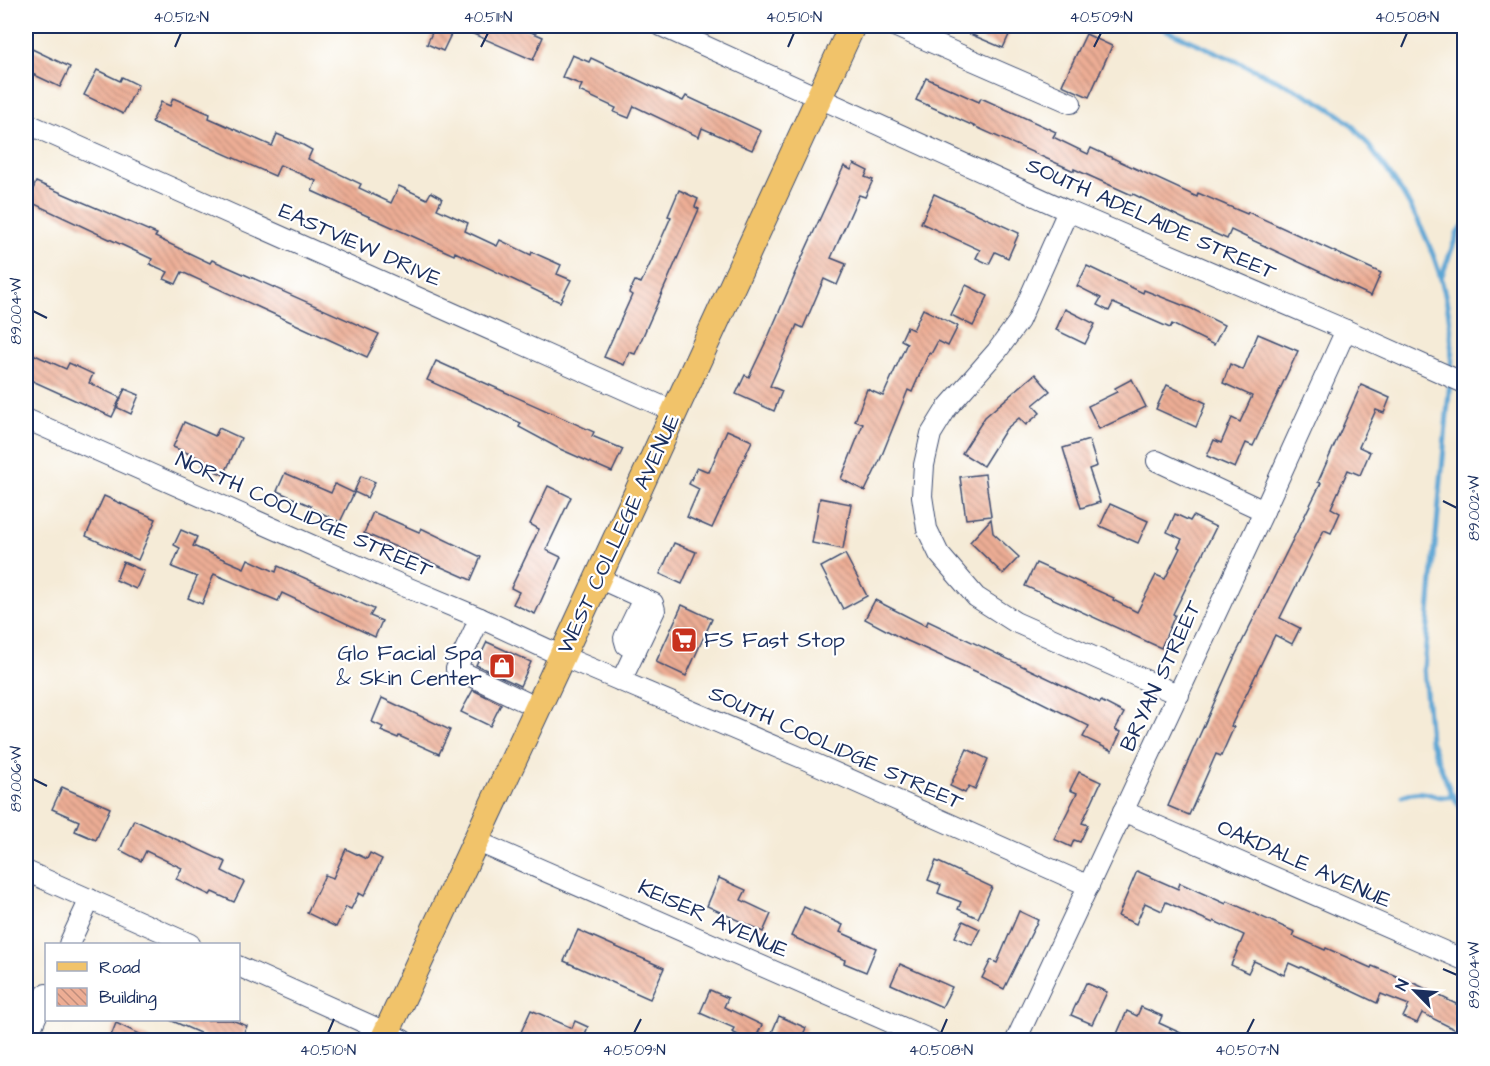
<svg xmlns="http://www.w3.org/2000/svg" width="1490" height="1066" viewBox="0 0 1490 1066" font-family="'Architects Daughter',sans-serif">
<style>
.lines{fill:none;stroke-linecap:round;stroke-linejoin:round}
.stream{stroke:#5da6d4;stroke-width:5}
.building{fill:url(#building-back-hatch)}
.minor-casing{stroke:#3c4b70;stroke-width:22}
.major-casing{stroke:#3c4b70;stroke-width:28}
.minor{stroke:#fff;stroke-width:20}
.major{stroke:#f1c36a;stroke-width:26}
.ticks{fill:none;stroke:#1b2f5e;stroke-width:2}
.labels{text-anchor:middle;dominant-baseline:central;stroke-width:4.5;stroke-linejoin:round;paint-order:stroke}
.street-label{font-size:22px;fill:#1b2f5e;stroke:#fff}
.poi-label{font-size:22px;fill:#1b2f5e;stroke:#fff;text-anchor:start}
.neatline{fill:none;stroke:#1b2f5e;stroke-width:2}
.ticks-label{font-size:15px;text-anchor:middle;fill:#1b2f5e}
</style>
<defs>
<pattern id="building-back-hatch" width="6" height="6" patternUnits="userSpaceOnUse" patternTransform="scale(1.5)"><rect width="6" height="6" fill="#edad94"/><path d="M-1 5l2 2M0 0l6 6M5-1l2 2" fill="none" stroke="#bf8d7c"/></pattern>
</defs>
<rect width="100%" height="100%" fill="#fff"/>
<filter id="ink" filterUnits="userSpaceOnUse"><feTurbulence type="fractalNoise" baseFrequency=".0167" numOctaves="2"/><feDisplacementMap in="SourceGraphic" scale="12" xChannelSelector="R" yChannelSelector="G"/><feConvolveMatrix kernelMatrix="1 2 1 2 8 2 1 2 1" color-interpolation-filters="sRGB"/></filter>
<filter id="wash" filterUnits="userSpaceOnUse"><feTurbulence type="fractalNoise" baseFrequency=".008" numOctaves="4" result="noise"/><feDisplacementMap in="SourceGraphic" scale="24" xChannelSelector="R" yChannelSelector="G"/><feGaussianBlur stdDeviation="1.35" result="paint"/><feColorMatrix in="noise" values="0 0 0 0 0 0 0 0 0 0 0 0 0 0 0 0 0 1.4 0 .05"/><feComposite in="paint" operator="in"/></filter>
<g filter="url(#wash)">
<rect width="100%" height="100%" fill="#f5ebd7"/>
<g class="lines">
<g class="stream">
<path d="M1157,26C1189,40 1221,54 1253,69C1283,83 1314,96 1341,116C1355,126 1367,143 1377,157C1425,218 1457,294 1451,372"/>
<path d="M1441,278L1458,232L1464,225"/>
<path d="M1450,381L1424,668L1430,740L1451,793L1464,812"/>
<path d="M1402,796C1428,786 1433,801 1454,796"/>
</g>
</g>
<g id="blocks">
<g class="building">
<path d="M435,26H517L543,37L533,60L455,26L443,51L427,44Z"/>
<path d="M951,26H1013L1003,48Z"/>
<path d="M1086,34L1112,46L1089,97L1062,85Z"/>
<path d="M32,49L70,67L60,87L26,71V63Z"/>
<path d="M572,55L589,62L591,58L683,101L686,96L761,131L752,150L702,128L699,137L634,106L629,118L614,112L616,108L579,91L582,85L562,77Z"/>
<path d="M97,70L120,81L122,77L138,85L123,114L84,95Z"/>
<path d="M926,78L979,102L981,98L1056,132L1053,137L1088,154L1091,148L1197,197L1198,193L1247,214L1248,212L1381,273L1371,296L1231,230L1227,239L1186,221V220L1133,194L1132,195L1074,169V171L916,100Z"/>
<path d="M173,98L210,114L209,118L272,146L277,134L303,145L312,150L308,159L361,184L359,188L391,203L399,186L427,199L431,192L442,198L437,209L468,223L465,231L497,246L500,240L531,255L532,252L561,265L557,274L571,280L560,302L455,252L454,255L312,191L316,181L280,165L275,176L152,122L161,102L170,106Z"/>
<path d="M854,164L868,171L865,177L873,180L865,197L859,195L831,258L846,264L837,285L824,279L803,328L797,325L770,386L782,391L774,411L736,394L745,375L749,377L769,335L795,275H794L844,166L851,170Z"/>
<path d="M36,182L157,234L155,237L210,263L212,260L379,334L367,357L182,272L176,284L164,279L168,272L150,264L152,259L28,201Z"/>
<path d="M679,190L698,199L695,207L699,209L635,354L629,352L624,365L604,357L632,295L629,293L635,281L641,283L651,262L671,217L668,216Z"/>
<path d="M934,194L1019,233L1008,258L995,252L989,264L976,258L980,250L921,223Z"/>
<path d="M1087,266L1143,293L1144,290L1192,309L1224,325L1214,345L1172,324L1170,328L1113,303L1109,311L1097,305L1101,298L1077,286Z"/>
<path d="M966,285L988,296L973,326L951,315Z"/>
<path d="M923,309L958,326L948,346L938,341L931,354L929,353L912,392L908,390L880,460L865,491L841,479L863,424L855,421L867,389L883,396L907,343L901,340L907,327L913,330Z"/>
<path d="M1065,309L1095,324L1085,344L1056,330Z"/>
<path d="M1258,334L1298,351L1253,446L1246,443L1235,468L1207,456L1214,440L1221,443L1232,418L1240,422L1252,396L1223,383L1230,364L1243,370Z"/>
<path d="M26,351L66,369L69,363L93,374L89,383L121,398L112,417L26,378Z"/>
<path d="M436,361L594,432L592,436L623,449L612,472L560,449L519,427L521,423L427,380Z"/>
<path d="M1035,374L1050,391L1033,405L1040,413L1026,425L1019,418L1006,429L983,466L962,453L985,417Z"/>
<path d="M1132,379L1146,407L1099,429L1088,406L1117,392L1115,388Z"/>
<path d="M1167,385L1206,403L1196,427L1156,409Z"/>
<path d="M1361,385L1390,398L1384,413L1376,410L1359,447L1370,452L1360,475L1348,470L1331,508L1340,513L1331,533L1324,530L1280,618L1300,628L1292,644L1275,635L1231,726L1234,727L1221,756L1216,754L1189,815L1168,806L1235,656L1321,483L1318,482Z"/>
<path d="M125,389L139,395L131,414L116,407Z"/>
<path d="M184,422L215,436L219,428L241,438L224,475L202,465L204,460L173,447Z"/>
<path d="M727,430L752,441L712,528L687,517L699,489L689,484L697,467L709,472Z"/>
<path d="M1089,440L1097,466L1089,469L1100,502L1081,508L1063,448Z"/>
<path d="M285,473L331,493L335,484L354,493L340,522L311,508V506L277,491Z"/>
<path d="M985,474L991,516L966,519L960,477Z"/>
<path d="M361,476L375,482L367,498L354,492Z"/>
<path d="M548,486L571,497L546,550L561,557L535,614L513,604L519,592L511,588L539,529L530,524Z"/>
<path d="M104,496L156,519L138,560L86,536Z"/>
<path d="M820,498L851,504L843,549L812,543Z"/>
<path d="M1110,504L1148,521L1138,543L1100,526Z"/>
<path d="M373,512L419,532L421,528L481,557L471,580L364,533Z"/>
<path d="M1175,514L1190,521L1193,516L1216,527L1173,614L1175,615L1161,648L1025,586L1036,563L1114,598L1113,600L1137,612L1156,575L1165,579L1180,548L1178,547L1182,539L1167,532Z"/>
<path d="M991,519L993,533L1019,557L1003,574L970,542Z"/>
<path d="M181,530L197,537L193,546L244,568L248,559L276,572L278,566L374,609L370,616L382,621L375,637L282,593L278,601L214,574L202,604L188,598L197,577L172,567L180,548L174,545Z"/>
<path d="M674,543L696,552L682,584L660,574Z"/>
<path d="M845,554L867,596L843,609L821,567Z"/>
<path d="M123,562L144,571L136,589L116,580Z"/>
<path d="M875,600L926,626L928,621L1100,703L1101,701L1124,713L1115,730L1121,732L1112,751L1083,737L1089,726L1015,689L901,638L865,619Z"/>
<path d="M682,605L712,619L686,676L656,662Z"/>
<path d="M487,642L531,662L520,686L476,665Z"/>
<path d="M473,690L501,704L490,726L461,712Z"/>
<path d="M382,698L450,730L439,754L399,736L398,738L381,731L383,727L372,722Z"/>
<path d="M967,749L988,759L975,789L969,786L965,793L950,786Z"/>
<path d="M1079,772L1101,782L1082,823L1088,825L1080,842L1074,840L1071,847L1054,839L1077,793L1070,790Z"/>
<path d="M62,787L110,808L96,840L75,831L79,821L52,809Z"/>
<path d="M134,820L226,862L222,871L244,882L234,902L212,892L210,895L176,879L182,868L146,851L141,861L120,850Z"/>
<path d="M346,849L367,859L370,853L382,859L364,896L359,893L351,909L346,907L336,927L307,913L325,875L333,878Z"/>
<path d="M936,861L992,887L978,918L958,909L961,902L938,893L941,885L928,880Z"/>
<path d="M1137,871L1178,889L1180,883L1226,904L1227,901L1295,932L1293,936L1325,950L1326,948L1371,968L1372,966L1418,985L1464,1008V1034L1422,1013L1417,1023L1403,1017L1409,1005L1381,994L1377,1003L1301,967L1300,968L1289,963L1284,975L1254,961L1248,973L1231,965L1244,935L1214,921L1213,923L1166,902L1162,911L1145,903L1136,924L1118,916Z"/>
<path d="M719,878L746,890L741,900L771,914L763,932L707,906Z"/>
<path d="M804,907L843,925L840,932L876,948L866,972L844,963L845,960L791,936Z"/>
<path d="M1019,911L1038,920L1004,989L982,978L991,960L997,963Z"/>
<path d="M963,921L980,929L972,945L955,937Z"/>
<path d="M578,930L664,968L650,999L564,961Z"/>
<path d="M900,964L952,987L942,1007L891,984Z"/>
<path d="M1086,983L1107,992L1092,1024L1071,1015Z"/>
<path d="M710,990L728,998L724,1007L762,1025L754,1041H736L738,1035L732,1032L734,1028L700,1013Z"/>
<path d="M1141,1007L1162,1016L1159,1023L1198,1041H1131L1117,1034L1127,1011L1137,1016Z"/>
<path d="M531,1010L572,1028L575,1021L588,1027L585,1034L598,1041H517Z"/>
<path d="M779,1016L806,1028L800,1041H777L770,1037Z"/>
<path d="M170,1020H232L247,1026L240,1041H218Z"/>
<path d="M116,1023L154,1041H109Z"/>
</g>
</g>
</g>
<g filter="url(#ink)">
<use href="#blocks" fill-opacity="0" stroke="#3c4b70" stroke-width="1.5"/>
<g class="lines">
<defs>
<g id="minor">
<path d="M661,26L1068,211L1346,330L1464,383"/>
<path d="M894,26L1071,103"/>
<path d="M26,123L675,412"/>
<path d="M1068,211L1019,321L997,351L947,408L931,434L924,465L922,496L927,529L939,554L976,597L1015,622L1179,695"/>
<path d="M26,419L404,586L480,618L562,656L802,758L1089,886"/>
<path d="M1157,461L1264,511"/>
<path d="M598,578L653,603L655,610L621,681"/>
<path d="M480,618L456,669L538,708"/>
<path d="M636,650L626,645L624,638L643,599"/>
<path d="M1123,811L1464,960"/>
<path d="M476,841L931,1040"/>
<path d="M26,871L190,944"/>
<path d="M69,944L90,899"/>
<path d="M238,966L403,1040"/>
<path d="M26,1040L46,994"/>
<path d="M1016,1040L1264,511L1346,330"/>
</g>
<path id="major" d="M383,1040L562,656L852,26"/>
</defs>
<use href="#minor" class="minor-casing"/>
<use href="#major" class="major-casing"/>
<use href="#minor" class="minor"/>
<use href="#major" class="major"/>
</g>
</g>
<path class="ticks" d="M175,47L181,33M481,47L488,33M788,47L794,33M1094,47L1101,33M1401,47L1407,33M33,311L47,318M1443,501L1457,508M33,779L47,786M1443,969L1457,975M328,1033L334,1019M634,1033L641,1019M941,1033L947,1019M1247,1033L1254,1019"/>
<defs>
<symbol id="supermarket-square" viewBox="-11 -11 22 22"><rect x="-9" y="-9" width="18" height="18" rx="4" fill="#c8321e" stroke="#fff"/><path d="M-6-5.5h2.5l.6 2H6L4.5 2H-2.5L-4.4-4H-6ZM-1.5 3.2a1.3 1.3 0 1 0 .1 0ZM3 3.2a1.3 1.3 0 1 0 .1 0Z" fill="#fff"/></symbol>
<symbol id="shop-square" viewBox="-11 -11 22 22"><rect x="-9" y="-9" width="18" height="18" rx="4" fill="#c8321e" stroke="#fff"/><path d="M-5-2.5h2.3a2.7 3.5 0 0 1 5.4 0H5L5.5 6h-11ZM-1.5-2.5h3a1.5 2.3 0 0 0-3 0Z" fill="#fff"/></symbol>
</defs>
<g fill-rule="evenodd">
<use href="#supermarket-square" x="669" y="625" width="30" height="30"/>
<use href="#shop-square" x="487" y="651" width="30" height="30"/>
</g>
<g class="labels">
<g class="street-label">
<text transform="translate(1151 219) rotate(24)">SOUTH ADELAIDE STREET</text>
<text transform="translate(360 245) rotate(24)">EASTVIEW DRIVE</text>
<text transform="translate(304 515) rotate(24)">NORTH COOLIDGE STREET</text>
<text transform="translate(619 534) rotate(-65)">WEST COLLEGE AVENUE</text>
<text transform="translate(1161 676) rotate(-65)">BRYAN STREET</text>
<text transform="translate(836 748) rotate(24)">SOUTH COOLIDGE STREET</text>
<text transform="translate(1304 864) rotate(24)">OAKDALE AVENUE</text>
<text transform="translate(713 919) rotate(24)">KEISER AVENUE</text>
</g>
<g class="poi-label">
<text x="704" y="640">FS Fast Stop</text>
<text x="482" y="653" text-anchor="end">Glo Facial Spa<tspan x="482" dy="25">&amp; Skin Center</tspan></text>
</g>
</g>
<rect width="1490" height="1066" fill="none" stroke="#fff" stroke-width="66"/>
<rect x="45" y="943" width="195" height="78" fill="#ffffff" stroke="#a4acbf" stroke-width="1.5"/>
<rect x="57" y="962" width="30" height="9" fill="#f1c36a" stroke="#a4acbf" stroke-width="1.5"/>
<text x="99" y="973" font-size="18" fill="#1b2f5e">Road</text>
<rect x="57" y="988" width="30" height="18" fill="url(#building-back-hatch)" stroke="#a4acbf" stroke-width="1.5"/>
<text x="99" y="1003" font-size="18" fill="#1b2f5e">Building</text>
<g transform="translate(1415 991) rotate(295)" stroke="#ffffff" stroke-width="4.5" paint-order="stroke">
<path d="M0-4.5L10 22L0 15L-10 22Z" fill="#1b2f5e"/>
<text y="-9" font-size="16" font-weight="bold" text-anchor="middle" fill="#1b2f5e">N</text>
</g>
<rect x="33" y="33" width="1424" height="1000" class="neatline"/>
<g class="ticks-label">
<text x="181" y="22">40.512°N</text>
<text x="488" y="22">40.511°N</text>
<text x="794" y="22">40.510°N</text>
<text x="1101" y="22">40.509°N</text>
<text x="1407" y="22">40.508°N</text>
<text transform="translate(16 311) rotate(-90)" y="5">89.004°W</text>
<text transform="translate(1474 508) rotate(-90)" y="5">89.002°W</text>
<text transform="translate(16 779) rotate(-90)" y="5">89.006°W</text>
<text transform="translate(1474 975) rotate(-90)" y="5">89.004°W</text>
<text x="328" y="1055">40.510°N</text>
<text x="634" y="1055">40.509°N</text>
<text x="941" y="1055">40.508°N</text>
<text x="1247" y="1055">40.507°N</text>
</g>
</svg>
